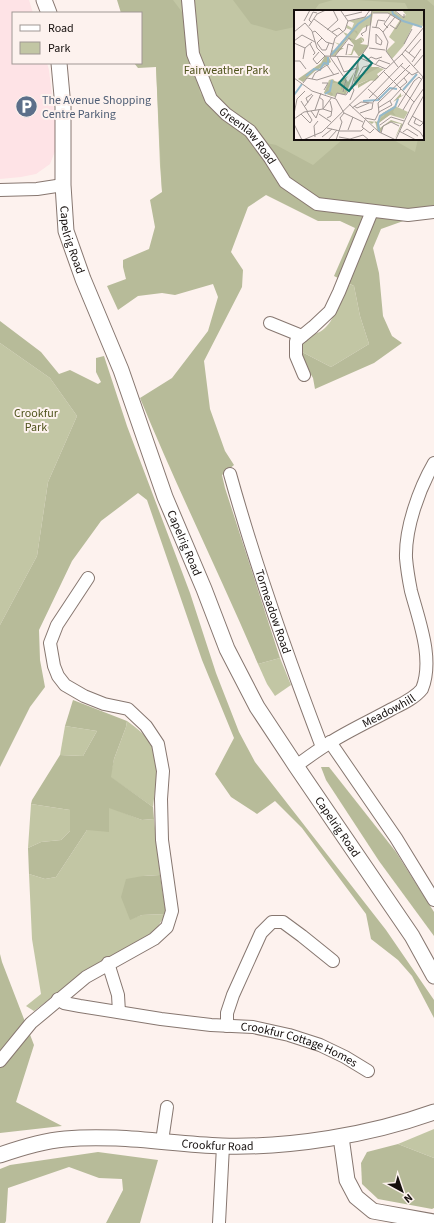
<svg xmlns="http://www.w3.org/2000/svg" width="434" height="1223" viewBox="0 0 434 1223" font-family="'Source Sans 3',sans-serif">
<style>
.commercial{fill:#fee3e6}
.green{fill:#c2c6a4;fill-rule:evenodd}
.forest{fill:#b7bb99}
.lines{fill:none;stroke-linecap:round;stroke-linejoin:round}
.minor-casing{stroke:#877770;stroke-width:14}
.tertiary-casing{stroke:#877770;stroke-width:17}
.minor{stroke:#fff;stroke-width:12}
.tertiary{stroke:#fff;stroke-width:15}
.labels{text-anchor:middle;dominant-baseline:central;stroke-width:4;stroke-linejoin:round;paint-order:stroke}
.park-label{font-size:12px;fill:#50541d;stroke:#fdf2ee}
.service-label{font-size:12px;fill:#4e5e75;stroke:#fdf2ee;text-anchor:start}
.street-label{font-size:12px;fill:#150f0d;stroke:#fdf2ee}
.inset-river{fill:none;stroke:#94b9cb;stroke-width:2}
.inset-road{fill:none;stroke:#a09794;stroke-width:1}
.view{fill:#0f766e;fill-opacity:0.15;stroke:#0f766e;stroke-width:2}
.inset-edge{fill:none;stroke:#150f0d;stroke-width:2}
</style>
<rect width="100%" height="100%" fill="#fdf2ee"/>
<path class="commercial" d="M0,0H29L33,13H13V63H47L49,70L58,144L50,164L36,174L21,177L0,179Z"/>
<g class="green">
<path d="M142,0H434V205L293,182L165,228L160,166L156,66ZM295,11H423V139H295Z"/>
<path d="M345,282L354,286L360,316L369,344L331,367L302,352L300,349C307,327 312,340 325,328C336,318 342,296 345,282Z"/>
<path d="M0,343L50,378L77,416L48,482L37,556L0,625Z"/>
<path d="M280,658L291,685L275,696L267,684L258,664Z"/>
<path d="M127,721C134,726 153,740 155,750C160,767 155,789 153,807L110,777L114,759L126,727Z"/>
<path d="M65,726L97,731L83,756L60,755Z"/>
<path d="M31,804L70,810V831L61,840L41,842L28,848Z"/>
<path d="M109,807L142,820L154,819L160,875L143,876L130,919L142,915L166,914L155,931L144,939L89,969L34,1011L26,1006L41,994L32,939L29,874L45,879L56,877L87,830Z"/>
<path d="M434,1129V1158L398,1144Z"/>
</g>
<g class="forest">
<path d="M117,0H173L185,16L200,93L226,121L251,140L276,145L313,165L343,139H392L415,152L418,139H423V11H409L405,3L357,0H427L434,6V210L381,229L373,248L379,273L383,316L392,336L402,343L374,363L315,389L313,378L300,356L302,352L331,367L369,344L360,316L354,286L334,276L355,228L340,221H318L266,195L248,207L231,252L243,270L242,287L204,361L210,409L225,451L234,465L222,475L225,488L280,658L258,664C220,575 177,488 140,398L172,378L208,331L218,297L213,284L175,295L162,293L138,296L118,310L107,286L126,279L123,267V260L149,249L155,227L150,200L162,192L156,67L138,68L134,63H141V13H121Z"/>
<path d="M233,0H333L319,4L314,11H295V27L276,31L251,24Z"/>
<path d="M0,321L41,352L59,374L70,370L98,384L101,382L96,372V358L104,356L127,426L190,593L216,673L239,732L255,762L386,930L434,1000V1018L412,976L398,960L371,939L366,914L302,828L275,801L257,814L231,797L215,774L234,738L202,660L147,500L138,493L101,521L72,561L39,630L40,660L45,687L30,707L0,767V625L37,556L48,482L77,416L50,378L0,343Z"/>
<path d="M73,700L127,721L126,727L114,759L111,777L153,807L154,819L142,820L109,808V832L87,830L56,877L45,879L29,874L28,848L41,842L61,840L70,831V810L31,804L32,800L60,755L83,756L97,731L65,726Z"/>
<path d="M321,767H329L396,852L434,912V936L379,861L326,780Z"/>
<path d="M160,875L166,914L142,915L130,920L121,897L126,879L143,876Z"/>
<path d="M0,954L2,962L34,1045L16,1102L62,1126L0,1133Z"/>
<path d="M398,1144L434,1158V1208L432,1209L378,1199L362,1184L361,1163L367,1152Z"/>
<path d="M98,1152L158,1160L140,1223H106L123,1190L122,1179L99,1178L69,1167L8,1188L6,1221L5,1223H0V1169L10,1165Z"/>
</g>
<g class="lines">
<defs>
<g id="minor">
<path id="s1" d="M188,0L193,54L211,99L226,114L250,131L270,158L285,182L317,204L408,215L434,212"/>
<path d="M0,190L37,189L63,185"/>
<path d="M270,323L302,336"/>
<path d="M304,375L296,356V341L313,327L330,311L339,292L372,211"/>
<path id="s2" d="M230,474C256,567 288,658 322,747"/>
<path d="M330,742L396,838L434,900"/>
<path id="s3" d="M296,766C307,758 319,749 331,742C350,730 372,720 392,709C402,704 415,698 422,689C434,659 419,621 411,591C409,581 407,569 406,558C405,528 419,489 434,463"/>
<path d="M108,963L118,995L119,1012"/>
<path id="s4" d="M58,999L64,1003L80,1006L161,1019L211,1025L253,1027L289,1035L320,1045L345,1057L368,1071"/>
<path d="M227,1026V1013L233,995L261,933L272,922H283L302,936L333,961"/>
<path d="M0,1061L31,1023L86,977L154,939L167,927L172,911L162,840L161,799L163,771L158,744L146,726L128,709L104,704L84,696L65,685L58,676L54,666L50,643L57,625L88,578"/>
<path d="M162,1141L167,1107"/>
<path d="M219,1223L223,1146"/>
</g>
<g id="tertiary">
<path d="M44,0L49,13"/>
<path id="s5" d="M59,63L63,107V185L66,231L83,279L121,370L165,497L204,589L227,649L257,707L296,766L412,936L434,976"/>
<path d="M341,1137L347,1180L356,1197L373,1211L434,1222"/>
<path id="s6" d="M0,1155C20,1148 43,1141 65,1139C117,1134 170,1144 222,1146C290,1148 370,1135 434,1112"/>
</g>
</defs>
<use href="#minor" class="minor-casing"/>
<use href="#tertiary" class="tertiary-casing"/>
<use href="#minor" class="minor"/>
<use href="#tertiary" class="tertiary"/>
</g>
<defs>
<symbol id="parking-disc" viewBox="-11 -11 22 22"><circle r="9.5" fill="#5c6f8a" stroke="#fdf2ee"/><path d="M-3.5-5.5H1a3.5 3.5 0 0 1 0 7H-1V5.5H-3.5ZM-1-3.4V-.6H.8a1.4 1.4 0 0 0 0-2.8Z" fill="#fff"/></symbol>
</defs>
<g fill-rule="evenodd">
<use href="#parking-disc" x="14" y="94" width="25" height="25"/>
</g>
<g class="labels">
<g class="park-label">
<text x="226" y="70">Fairweather Park</text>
<text x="36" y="413">Crookfur<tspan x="36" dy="14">Park</tspan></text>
</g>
<g class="service-label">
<text x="42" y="100">The Avenue Shopping<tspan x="42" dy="14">Centre Parking</tspan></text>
</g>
<g class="street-label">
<text stroke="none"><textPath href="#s1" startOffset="155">Greenlaw Road</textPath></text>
<text stroke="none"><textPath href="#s5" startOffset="178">Capelrig Road</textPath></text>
<text stroke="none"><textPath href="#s5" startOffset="502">Capelrig Road</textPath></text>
<text stroke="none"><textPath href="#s2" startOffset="144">Tormeadow Road</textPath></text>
<text stroke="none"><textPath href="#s3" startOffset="108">Meadowhill</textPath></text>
<text stroke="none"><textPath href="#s5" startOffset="826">Capelrig Road</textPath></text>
<text stroke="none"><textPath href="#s4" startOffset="247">Crookfur Cottage Homes</textPath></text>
<text stroke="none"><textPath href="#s6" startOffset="220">Crookfur Road</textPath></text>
</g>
</g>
<g transform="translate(294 10)">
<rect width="130" height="130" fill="#fdf2ee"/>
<path d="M79,0H99L108,7L112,5L108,0H130V16L119,15L110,35L98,49L92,41L101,32L95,27L106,10L94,3H79L77,15L69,18L60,31L54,28L41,46H37L38,40L41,41L45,35L40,32L46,34L52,26L49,22L54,24L57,20L52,18L53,15L58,18L60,13L55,11L75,6ZM82,57L90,59L83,64L85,67L81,71L74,70L62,75L61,70ZM49,68L53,77L51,85L43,83L41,87L30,83L35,70L39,69L42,73ZM101,96L114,102L110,109L96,105L84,112L86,121L83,120L81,111L83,112L89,103Z" fill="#c2c6a4"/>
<path d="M63,15L59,20L63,21L64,25L60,21L55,27L62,30L67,27L70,29V32L67,28L69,32L66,34L74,35L73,38L65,47L60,40L58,45H52L57,44L60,35L54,28L45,38H50L38,45L49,32L46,31L50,32ZM31,46L35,47L37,52L21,61L9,72L4,69L27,53ZM64,50L65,59L62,67L72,62L75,54L78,57H86L61,70L63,75L74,70L79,69L64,78V75L59,76L61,74L60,71ZM61,61L52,84H50L52,73L49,70L46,73L50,76L49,79L47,80V76L43,75L45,73H39L34,79L39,84L38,86L30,83L37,70L44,72L54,66L52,69L54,72ZM107,83V86L111,84L105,88L99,102L102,106L97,104L85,113L86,118L97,110L109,114L101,128L107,114L97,112L90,116L86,123L82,113L80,112L78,114L74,111L83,112L86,110L87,108L90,106L91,103L85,109L89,103L102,95L104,89L99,92Z" fill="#b7bb99"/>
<path class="inset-river" d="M98,0L99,4L109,11L128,17M37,45L64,14L77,5M12,66L20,59L26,60L30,53L34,54V47M109,80L123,64M31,84L36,81L38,70M0,85L8,74M69,91L84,90L96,78L103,79M85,122L84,113L86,106L101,97L104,89"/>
<path class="inset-road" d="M100,0L110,8V4M47,1L54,11M79,3H94L107,11L102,19L96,15M51,6L68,2M20,9L43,26M10,11L16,0M11,13L18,21L23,38L31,46L64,47L92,59M18,13L15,10L19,2L23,3M15,16L23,4L32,0M78,17L85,18L89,22L94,32L92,41L104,57M82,17L84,10L91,11M94,18L90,14L97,4M33,20L44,10L39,0M0,22L11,13M19,22L21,21L32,32L39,34M38,22L45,18L49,22M89,22L101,7M82,24L88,31L87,35L82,33ZM69,26L67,24L72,21L73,15M28,28L23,33L28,40H32L35,33M0,31L8,25L21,32M0,33L11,38M16,34L21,43L19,45M110,34L118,19M75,38L91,40M111,40L121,48M25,42L19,49L23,54L31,46M115,43L127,29M108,44L130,68M52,45L54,34L59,36M41,46L55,28L57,30M43,46L50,62L63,58M36,47L41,28L51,20L54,11L71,7L76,0M36,47L52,70L49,82M9,49L11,38L18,32M0,51H6L12,59M72,51L77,47L82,49L88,47M118,52L127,39M81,55L85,50L96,54M106,55L118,65L124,62M120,56L130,44M92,59L108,44L130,17M90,62L120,92M64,66L69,57L78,55M0,68L18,81L42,89L50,103M18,69L21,63L33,55L40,65M9,73L13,68L23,70L45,63M28,73H34L30,80M106,78L113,72L110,68M74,79L87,91M130,85L114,114L126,122L130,128M25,87L29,90V99L38,102M41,88L43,83L52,85L58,75L65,49L74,36L78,0M75,88L109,53M56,90L60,80L57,76M7,91L14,102M14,93L12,88L18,84M55,94L85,122L102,130M11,96L19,85M60,96L63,98L75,93M104,97L120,71L125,67L127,69M58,98L67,92L78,93M84,98L97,90L107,79M21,100L27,83M109,100L129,67M17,101L22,108L25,100M50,103L69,112M66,103L78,99L79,92L116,55M85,103L84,93L116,62M0,104L3,89L11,81M7,104L16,113L18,110L13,102M25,104L37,112M118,106L130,113M33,108L37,106L38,99L36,91M71,108L81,110L85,102L98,95L96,91M122,108L120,113L126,116L129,113M0,109L10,102L29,99L38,87M71,110L68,117L76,123L80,119M0,114L8,130M86,115L97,107L110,111M33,118L46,121H67L70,118M54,120L59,107M105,121L122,130M109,122L113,119L124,126M87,123L89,116L97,112L105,116M21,127L20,116L24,111M28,127L38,119M45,127L56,129L69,125L75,130M102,129L118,95L130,78M9,130L28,122L91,60M34,130L43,120M42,130L48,112L46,108L50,103"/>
<path class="view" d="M69,45L78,53L55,81L45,73Z"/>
<rect width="130" height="130" class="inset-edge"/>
</g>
<rect x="12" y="12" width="130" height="52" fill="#fdf2ee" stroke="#a09794"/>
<rect x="20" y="25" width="20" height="6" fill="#ffffff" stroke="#a09794"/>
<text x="48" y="32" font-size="12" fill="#150f0d">Road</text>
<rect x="20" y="42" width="20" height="12" fill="#c2c6a4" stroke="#a09794"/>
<text x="48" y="52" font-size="12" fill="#150f0d">Park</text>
<g transform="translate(402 1191) rotate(140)" stroke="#fdf2ee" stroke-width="3" paint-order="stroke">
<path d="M0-3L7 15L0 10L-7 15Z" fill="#150f0d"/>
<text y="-6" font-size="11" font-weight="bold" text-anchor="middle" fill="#150f0d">N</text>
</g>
</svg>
